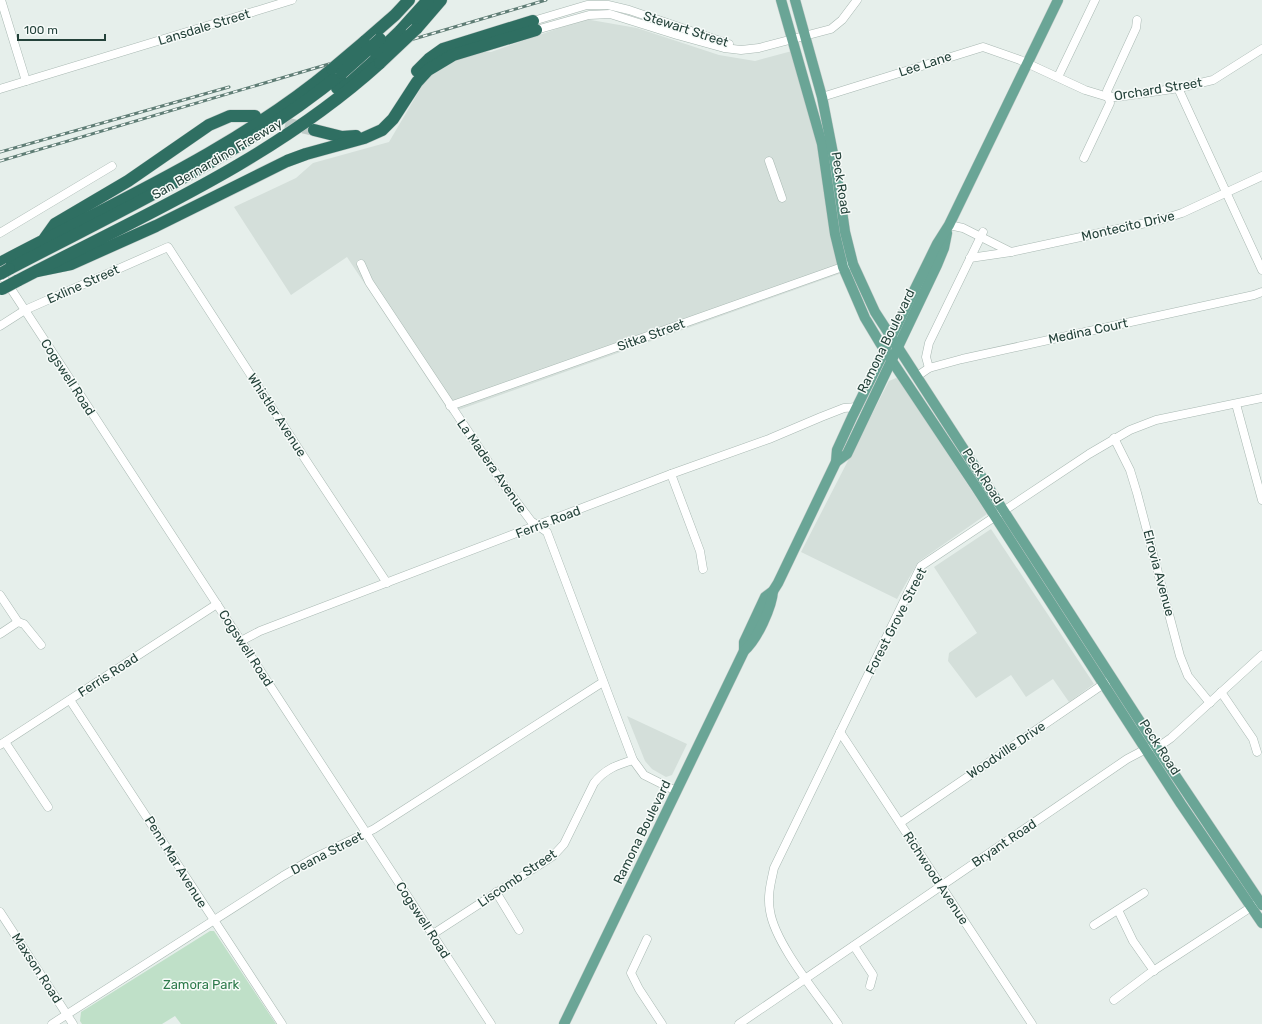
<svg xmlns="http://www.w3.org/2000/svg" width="1262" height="1024" viewBox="0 0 1262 1024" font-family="Rubik,sans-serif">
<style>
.built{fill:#d4dfda}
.green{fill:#bfe0c8}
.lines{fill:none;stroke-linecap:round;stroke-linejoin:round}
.highway-tunnel{stroke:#bfccc8;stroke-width:12;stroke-dasharray:12 6;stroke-linecap:butt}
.minor-casing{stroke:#a8b8b2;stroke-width:9}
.major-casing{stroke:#c2cac8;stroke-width:11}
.highway-casing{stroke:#c2cac8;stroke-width:13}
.minor{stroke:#fff;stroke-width:8}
.major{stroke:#6aa596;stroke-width:10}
.highway{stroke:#2f6f62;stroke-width:12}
.rail-casing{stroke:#5f7d75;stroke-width:3}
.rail{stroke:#f7fbf9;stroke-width:1.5;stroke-dasharray:4.5;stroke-linecap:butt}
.highway-bridge-casing{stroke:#c2cac8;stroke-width:13;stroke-linecap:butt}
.highway-bridge{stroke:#2f6f62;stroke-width:12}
.labels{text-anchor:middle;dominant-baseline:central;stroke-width:3;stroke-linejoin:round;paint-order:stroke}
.street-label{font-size:13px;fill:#24423a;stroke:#f7fbf9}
.park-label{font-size:13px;fill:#2d7a4b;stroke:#f7fbf9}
</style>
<rect width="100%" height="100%" fill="#e6efeb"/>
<g class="built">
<path d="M585,19L637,28L719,55L755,61L792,51L817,130L842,273L450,413L347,257L291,295L234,207L296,178L313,163L389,142L426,79L465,51L491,52Z"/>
<path d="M896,378L899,380L987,514L918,562L897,599L801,552L889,381Z"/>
<path d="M991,529L1094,684L1069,702L1053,679L1026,697L1011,675L976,698L948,661L949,653L977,633L934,567Z"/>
<path d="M627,716L687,744L672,775L666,777L652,769L645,761Z"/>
</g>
<path class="green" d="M210,931H214L276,1024H181L175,1016L162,1024H82L80,1021L81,1012Z"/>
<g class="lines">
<path class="highway-tunnel" d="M268,119L314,130"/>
<defs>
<g id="minor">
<path d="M1,0L26,81"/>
<path d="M533,21L587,5H608L629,10L729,44"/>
<path d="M536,30L589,15L610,14L677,35L724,48L741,50L759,48L831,29L842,20L857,0"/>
<path d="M1058,77L1095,0"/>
<path d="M1178,88L1262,270"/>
<path d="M0,89L292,0"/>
<path d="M822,97L983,47L1020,60L1085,90L1108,97H1118L1179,88L1213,80L1262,49"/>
<path d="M1084,158L1110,103L1107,91L1136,28L1137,20"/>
<path d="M769,161L782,198"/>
<path d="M949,225L963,228L1011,252"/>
<path d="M0,233L112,166"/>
<path d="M970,258L1011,252L1160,220L1182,213L1262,176"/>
<path d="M361,264L369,282L501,481L531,521L547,532L633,760L644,775L676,791"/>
<path d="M0,272L491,1024"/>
<path d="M0,326L25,310L168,247L309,465L387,583"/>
<path d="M929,368L926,357L929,343L983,232"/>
<path d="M916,377L929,368L962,359L1254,295L1262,292"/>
<path d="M1236,404L1262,500"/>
<path d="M450,406L848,265"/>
<path d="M1114,438L1130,470L1137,493L1180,656L1188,676L1210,703"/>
<path d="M671,474L700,551L703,569"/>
<path d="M0,595L18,622L24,624L41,645"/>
<path d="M0,634L18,622"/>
<path d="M241,641L260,631L671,474L769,439L821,417L844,408L857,407"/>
<path d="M1221,692L1253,739L1257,752"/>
<path d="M70,700L282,1024"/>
<path d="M840,732L1032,1024"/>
<path d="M5,742L48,807"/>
<path d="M0,745L217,604"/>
<path d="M900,823L1108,681"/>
<path d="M496,892L519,930"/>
<path d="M1118,910L1133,941L1154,971"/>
<path d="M0,912L73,1024"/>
<path d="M1094,925L1144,893"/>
<path d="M433,934L553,856L564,844L594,783C605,769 617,765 633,760"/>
<path d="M647,939L631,973L639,989L662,1024"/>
<path d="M854,946L873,975L870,986"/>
<path d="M1114,1000L1150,973L1262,900"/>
<path d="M52,1024L283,876L314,858L374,829L603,682"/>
<path d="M739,1024L1127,759L1146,749L1161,745L1171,738L1262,655"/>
<path d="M838,1024C818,995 775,944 770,911C767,896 771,882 774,868L921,566L1089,454L1130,430L1156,420L1262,398"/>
</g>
<g id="major">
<path d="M781,0L822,144L835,234L843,267L865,318L880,343L976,487L1181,804L1262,923"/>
<path d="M795,0L822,97L836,169L845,232L853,264L875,312L1161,754L1262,905"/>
<path d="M836,462L847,454L937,265L944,248L947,233"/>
<path d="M744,651V642L765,597L773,591L778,583L836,462L837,450L853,415L937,244L949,225L1058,0"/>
<path d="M564,1024L744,651C757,640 772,607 773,591"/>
</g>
<g id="highway">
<path d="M416,29L441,0"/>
<path d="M400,31L428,0"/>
<path d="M364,42L395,15L409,0"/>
<path d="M417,71L429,59L443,49L533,21"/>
<path d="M337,88L372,58"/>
<path d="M314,130L342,137L356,136"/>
<path d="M45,238L55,224L128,181L209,125L230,116H255"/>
<path d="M0,263C113,203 233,151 332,69"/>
<path d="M9,269C123,209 242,155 342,73"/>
<path d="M37,271L71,264L156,226L287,161L306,154L364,138L382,130L393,119L417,82L428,70L453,55L536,30"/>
<path d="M17,281C142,216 274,159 380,63"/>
</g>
</defs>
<use href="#minor" class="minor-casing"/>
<use href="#major" class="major-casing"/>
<use href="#highway" class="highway-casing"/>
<use href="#minor" class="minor"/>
<use href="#major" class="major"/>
<use href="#highway" class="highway"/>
<defs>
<g id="rail">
<path d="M0,152L229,87"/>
<path d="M0,161L546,0"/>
</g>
</defs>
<use href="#rail" class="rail-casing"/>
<use href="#rail" class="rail"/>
<defs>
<g id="highway-bridge">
<path d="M376,54L400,31"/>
<path d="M380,63L416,29"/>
<path d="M332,69L364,42"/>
<path d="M342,73L380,39"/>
<path d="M0,274L9,269"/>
<path d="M2,289L17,281"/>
</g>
</defs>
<use href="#highway-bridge" class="highway-bridge-casing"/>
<use href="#highway-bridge" class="highway-bridge"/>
</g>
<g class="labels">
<g class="street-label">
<text transform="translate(204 27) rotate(-17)">Lansdale Street</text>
<text transform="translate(686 29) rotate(18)">Stewart Street</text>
<text transform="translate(925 64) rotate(-18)">Lee Lane</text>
<text transform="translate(1158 89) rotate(-9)">Orchard Street</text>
<text transform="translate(217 159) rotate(-30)">San Bernardino Freeway</text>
<text transform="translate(841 183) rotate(81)">Peck Road</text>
<text transform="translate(1128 226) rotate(-13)">Montecito Drive</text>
<text transform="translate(83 284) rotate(-24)">Exline Street</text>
<text transform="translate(1088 331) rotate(-12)">Medina Court</text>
<text transform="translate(651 335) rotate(-20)">Sitka Street</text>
<text transform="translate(886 341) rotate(-64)">Ramona Boulevard</text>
<text transform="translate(68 377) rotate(57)">Cogswell Road</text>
<text transform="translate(277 415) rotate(57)">Whistler Avenue</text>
<text transform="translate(492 466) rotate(55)">La Madera Avenue</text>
<text transform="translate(983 476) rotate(57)">Peck Road</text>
<text transform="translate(548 522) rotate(-21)">Ferris Road</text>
<text transform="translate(1159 573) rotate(75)">Elrovia Avenue</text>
<text transform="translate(896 621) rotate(-63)">Forest Grove Street</text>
<text transform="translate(246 648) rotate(57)">Cogswell Road</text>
<text transform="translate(108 675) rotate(-33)">Ferris Road</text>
<text transform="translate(1160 747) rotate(57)">Peck Road</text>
<text transform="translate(1006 750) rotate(-34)">Woodville Drive</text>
<text transform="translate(642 832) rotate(-64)">Ramona Boulevard</text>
<text transform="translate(1004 843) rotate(-34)">Bryant Road</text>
<text transform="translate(327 853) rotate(-27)">Deana Street</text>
<text transform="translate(176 862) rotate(58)">Penn Mar Avenue</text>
<text transform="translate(517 878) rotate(-34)">Liscomb Street</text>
<text transform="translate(936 878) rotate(57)">Richwood Avenue</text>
<text transform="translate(423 920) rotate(57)">Cogswell Road</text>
<text transform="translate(37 968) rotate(57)">Maxson Road</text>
</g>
<g class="park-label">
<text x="201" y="984">Zamora Park</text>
</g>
</g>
<path d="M18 34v6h87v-6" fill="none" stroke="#24423a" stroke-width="2"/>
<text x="24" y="34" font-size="12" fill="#24423a" stroke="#f7fbf9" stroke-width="3" paint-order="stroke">100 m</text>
</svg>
